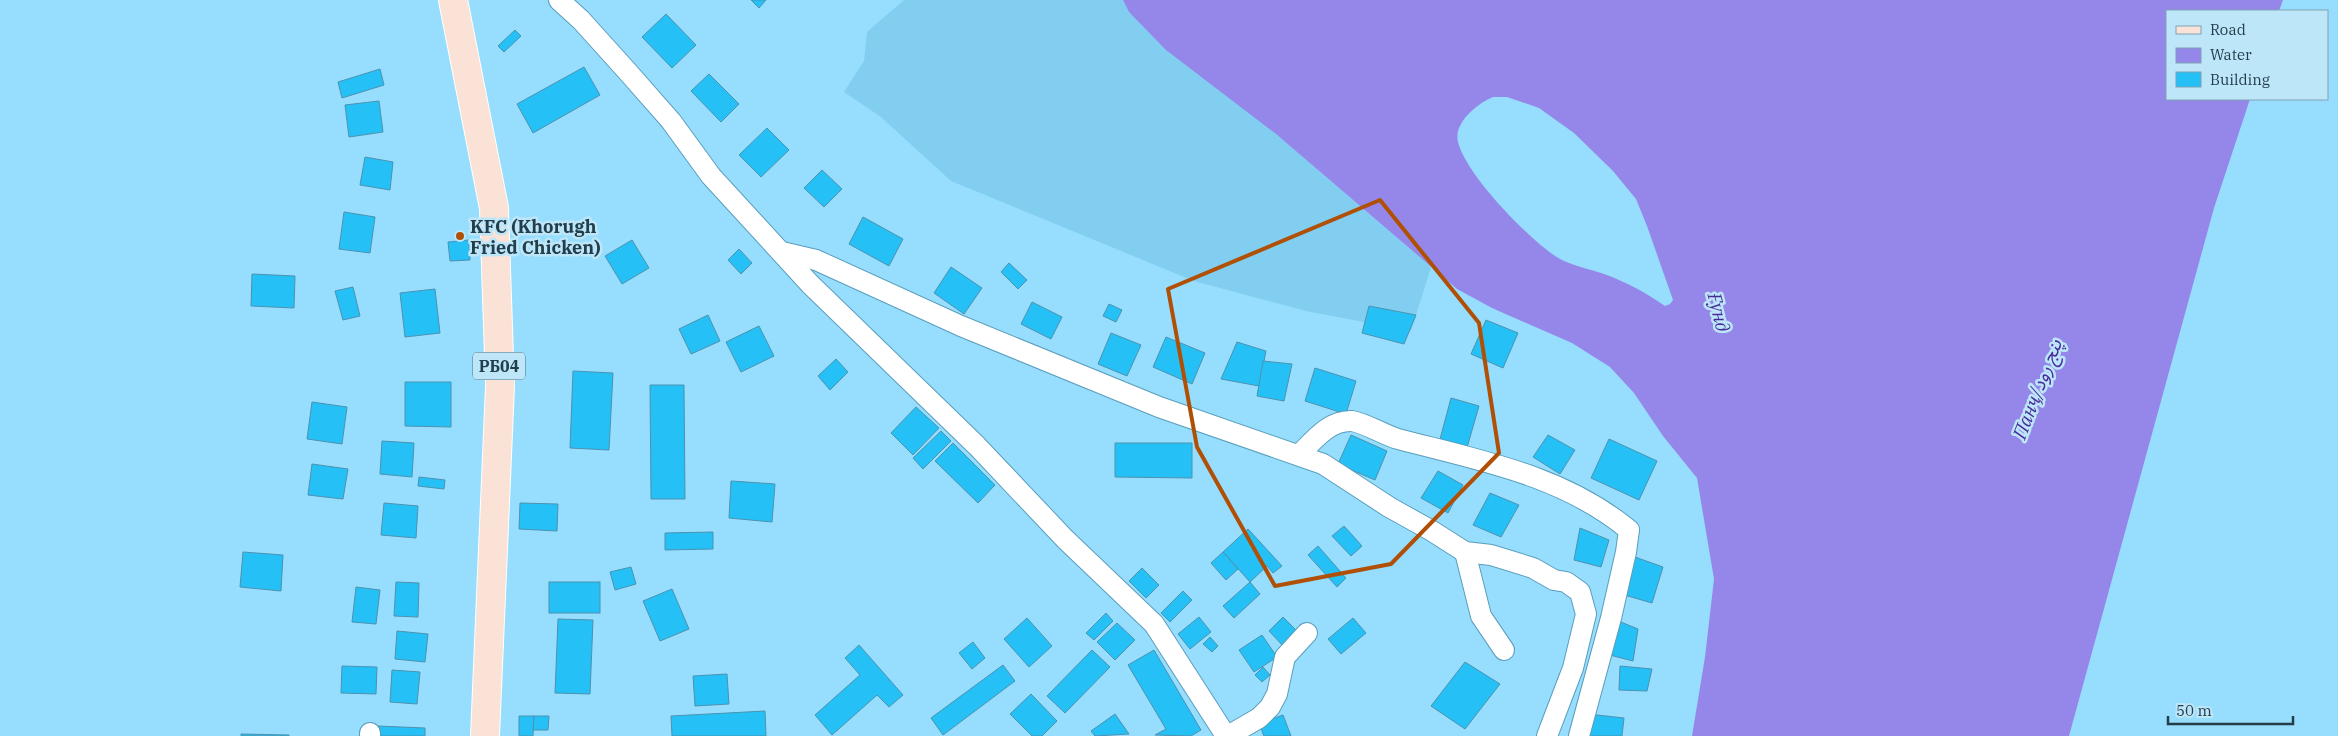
<svg xmlns="http://www.w3.org/2000/svg" width="2338" height="736" viewBox="0 0 2338 736" font-family="'IBM Plex Serif','Noto Sans Arabic',serif">
<style>
.built{fill:#82cef0}
.water{fill:#9587e9;fill-rule:evenodd}
.building{fill:#25c0f6;stroke:#4d92b0}
.lines{fill:none;stroke-linecap:round;stroke-linejoin:round}
.minor-casing{stroke:#599ebc;stroke-width:22}
.primary-casing{stroke:#fff;stroke-width:30}
.minor{stroke:#fff;stroke-width:20}
.primary{stroke:#fae2d6;stroke-width:28}
.marked{fill:none;stroke:#b05006;stroke-width:4;stroke-linejoin:round}
.poi-dot{fill:#b05006;stroke:#bde6f9;stroke-width:2}
.labels{text-anchor:middle;dominant-baseline:central;stroke-width:5;stroke-linejoin:round;paint-order:stroke}
.shield{fill:#bde6f9;stroke:#50707f;stroke-width:1}
.shield-label{font-size:16px;font-weight:bold;fill:#223e4b}
.poi-label{font-size:18px;font-weight:bold;fill:#223e4b;stroke:#bde6f9;text-anchor:start}
.water-label{font-size:19px;font-style:italic;fill:#492a9b;stroke:#bde6f9}
</style>
<rect width="100%" height="100%" fill="#97ddfd"/>
<path class="built" d="M904,0H1123L1129,12L1276,134L1431,267L1411,331L1306,311L1194,281L951,181L881,117L844,92L864,61L867,32Z"/>
<path class="water" d="M1123,0H2283L2279,11H2167V99H2250L2214,208L2069,736H1692L1705,657L1714,579L1697,478L1663,436L1634,393L1610,367L1572,343L1492,308L1457,289L1276,134L1166,50L1129,12ZM1493,97H1507L1539,108L1574,133L1613,171L1636,199L1647,226L1673,300L1670,304L1665,306C1645,292 1626,282 1604,274C1590,269 1573,266 1560,259C1531,242 1466,175 1458,142C1453,123 1478,103 1493,97Z"/>
<g class="building">
<path d="M751,0H766L759,8Z"/>
<path d="M666,14L696,45L672,68L642,37Z"/>
<path d="M515,30L521,36L504,52L498,46Z"/>
<path d="M584,67L600,95L533,133L517,104Z"/>
<path d="M380,69L384,85L342,98L338,82Z"/>
<path d="M709,74L739,104L721,122L691,91Z"/>
<path d="M379,101L383,132L349,137L345,105Z"/>
<path d="M767,128L789,150L761,177L739,155Z"/>
<path d="M365,157L393,162L390,190L360,185Z"/>
<path d="M822,170L842,189L824,207L804,188Z"/>
<path d="M344,212L375,217L370,253L339,249Z"/>
<path d="M863,217L903,239L889,266L849,244Z"/>
<path d="M469,240L470,260L450,261L448,242Z"/>
<path d="M632,240L649,268L622,284L605,256Z"/>
<path d="M739,249L752,263L741,274L728,260Z"/>
<path d="M1009,263L1027,280L1018,289L1001,272Z"/>
<path d="M951,267L982,288L964,314L934,293Z"/>
<path d="M252,274L295,276L294,308L251,306Z"/>
<path d="M353,287L360,316L343,320L335,291Z"/>
<path d="M435,289L440,333L405,337L400,293Z"/>
<path d="M1032,302L1062,317L1051,339L1021,324Z"/>
<path d="M1109,304L1122,310L1116,322L1103,316Z"/>
<path d="M1369,306L1416,315L1404,344L1362,333Z"/>
<path d="M708,315L720,341L691,354L679,329Z"/>
<path d="M1486,320L1518,333L1503,368L1471,354Z"/>
<path d="M759,326L774,356L741,372L726,342Z"/>
<path d="M1111,333L1141,345L1127,376L1098,364Z"/>
<path d="M1166,337L1205,353L1192,384L1153,367Z"/>
<path d="M1237,342L1266,351L1259,386L1221,379Z"/>
<path d="M836,359L848,372L830,390L818,376Z"/>
<path d="M1263,361L1292,364L1284,401L1257,396Z"/>
<path d="M1315,368L1356,381L1346,414L1305,401Z"/>
<path d="M573,371L613,373L609,450L570,448Z"/>
<path d="M405,382H451V427L405,426Z"/>
<path d="M650,385H684L685,499H651Z"/>
<path d="M1451,398L1479,406L1466,451L1439,443Z"/>
<path d="M312,402L347,407L342,444L307,439Z"/>
<path d="M916,407L939,428L913,455L891,433Z"/>
<path d="M941,431L951,441L923,469L913,458Z"/>
<path d="M1351,435L1387,451L1375,480L1338,464Z"/>
<path d="M1548,435L1575,450L1560,474L1533,457Z"/>
<path d="M1609,439L1657,461L1639,500L1591,478Z"/>
<path d="M382,441L414,443L412,477L380,474Z"/>
<path d="M953,443L995,485L978,503L935,461Z"/>
<path d="M1115,443H1192V478L1115,477Z"/>
<path d="M312,464L348,469L343,499L308,495Z"/>
<path d="M1438,471L1463,485L1448,513L1421,498Z"/>
<path d="M419,477L445,480L444,489L418,486Z"/>
<path d="M731,481L775,484L772,522L729,518Z"/>
<path d="M1490,493L1519,505L1501,537L1473,525Z"/>
<path d="M384,503L418,506L416,538L381,535Z"/>
<path d="M520,503L558,504L557,531L519,529Z"/>
<path d="M1344,526L1362,546L1351,556L1332,536Z"/>
<path d="M1580,528L1609,540L1601,567L1574,560Z"/>
<path d="M1248,529L1282,566L1273,573L1267,566L1250,582L1223,552Z"/>
<path d="M713,532V549L665,550V533Z"/>
<path d="M1318,546L1346,578L1337,587L1308,555Z"/>
<path d="M243,552L283,555L281,591L240,587Z"/>
<path d="M1223,552L1238,569L1226,580L1211,563Z"/>
<path d="M1635,557L1663,567L1652,603L1621,594Z"/>
<path d="M631,567L636,584L615,590L610,572Z"/>
<path d="M1142,568L1159,585L1146,598L1129,581Z"/>
<path d="M396,582L419,583L418,617L394,616Z"/>
<rect x="549" y="582" width="51" height="31"/>
<path d="M1250,582L1260,594L1234,618L1223,606Z"/>
<path d="M356,587L380,590L376,624L352,622Z"/>
<path d="M672,589L689,629L660,641L643,601Z"/>
<path d="M1183,591L1192,600L1170,622L1161,613Z"/>
<path d="M1106,613L1113,621L1094,640L1086,633Z"/>
<path d="M1199,617L1211,632L1190,649L1178,634Z"/>
<path d="M1283,617L1299,633L1285,648L1269,631Z"/>
<path d="M1027,618L1052,646L1029,667L1004,639Z"/>
<path d="M1353,618L1366,633L1341,654L1328,639Z"/>
<path d="M1611,618L1638,629L1633,661L1602,653Z"/>
<path d="M558,619L593,620L590,694L555,693Z"/>
<path d="M1117,623L1135,640L1115,660L1097,642Z"/>
<path d="M397,631L428,634L425,662L395,659Z"/>
<path d="M1262,635L1277,657L1254,672L1239,650Z"/>
<path d="M1210,637L1218,646L1212,652L1203,644Z"/>
<path d="M973,642L985,658L972,669L959,653Z"/>
<path d="M859,645L903,695L889,707L877,695L832,735L815,715L860,675L845,658Z"/>
<path d="M1092,650L1110,667L1065,713L1047,696Z"/>
<path d="M1154,650L1201,730L1191,736L1155,735L1166,729L1128,665Z"/>
<path d="M1465,662L1500,684L1465,729L1431,706Z"/>
<path d="M1003,665L1015,681L943,735L931,718Z"/>
<path d="M342,666L377,667L376,694L341,693Z"/>
<path d="M1620,666L1652,669L1647,691L1619,690Z"/>
<path d="M1263,667L1270,675L1262,682L1255,675Z"/>
<path d="M392,670L420,672L417,704L390,702Z"/>
<path d="M727,674L729,704L695,706L693,676Z"/>
<path d="M1031,694L1057,721L1042,736H1032L1010,714Z"/>
<path d="M765,711L766,736H672L671,716Z"/>
<path d="M1115,714L1129,734L1095,736L1091,731Z"/>
<path d="M1588,714L1624,718L1622,736H1586Z"/>
<path d="M1283,715L1291,736H1264L1259,724Z"/>
<path d="M519,716H534L533,736H519Z"/>
<path d="M534,716H549L548,730H533Z"/>
<path d="M378,726L425,728V736H378Z"/>
<path d="M241,734L289,735V736H241Z"/>
</g>
<g class="lines">
<defs>
<g id="minor">
<path d="M559,0L581,20L627,71L671,121L711,176L810,284L977,446L1065,539L1154,624L1226,736"/>
<path d="M782,252L816,260L961,326L1159,407L1323,464L1389,507L1432,531L1465,552L1491,555L1533,568L1554,580L1566,582L1580,592L1586,614L1573,668L1547,736"/>
<path d="M1299,455C1314,440 1329,420 1352,421C1365,423 1384,435 1398,439C1478,460 1563,475 1629,530L1626,552L1611,618L1579,736"/>
<path d="M1465,552L1481,616L1504,650"/>
<path d="M370,736V733"/>
<path d="M1228,736L1259,718L1270,707L1277,694L1285,657L1307,633"/>
</g>
<path id="primary" d="M453,0L494,208L500,386L485,736"/>
</defs>
<use href="#minor" class="minor-casing"/>
<use href="#primary" class="primary-casing"/>
<use href="#minor" class="minor"/>
<use href="#primary" class="primary"/>
</g>
<path class="marked" d="M1380,200L1479,323L1499,453L1391,564L1275,586L1197,447L1168,289Z"/>
<circle class="poi-dot" cx="460" cy="236" r="5"/>
<g class="labels">
<rect class="shield" x="473" y="352.5" width="52" height="27" rx="4"/>
<g class="shield-label">
<text x="499" y="366">РБ04</text>
</g>
<g class="poi-label">
<text x="470" y="226">KFC (Khorugh<tspan x="470" dy="21">Fried Chicken)</tspan></text>
</g>
<g class="water-label">
<text transform="translate(1719 312) rotate(76)">Ғунд</text>
<text transform="translate(2037 389) rotate(-69)">Панҷ/پنج رود</text>
</g>
</g>
<rect x="2166" y="10" width="162" height="90" fill="#bde6f9" stroke="#7fa3b3"/>
<rect x="2176" y="26" width="25" height="8" fill="#fae2d6" stroke="#7fa3b3"/>
<text x="2210" y="35" font-size="15" fill="#223e4b">Road</text>
<rect x="2176" y="48" width="25" height="15" fill="#9587e9" stroke="#7fa3b3"/>
<text x="2210" y="60" font-size="15" fill="#223e4b">Water</text>
<rect x="2176" y="72" width="25" height="15" fill="#25c0f6" stroke="#7fa3b3"/>
<text x="2210" y="85" font-size="15" fill="#223e4b">Building</text>
<path d="M2168 716v8h125v-8" fill="none" stroke="#223e4b" stroke-width="2.5"/>
<text x="2176" y="716" font-size="15" fill="#223e4b" stroke="#bde6f9" stroke-width="4" paint-order="stroke">50 m</text>
</svg>
